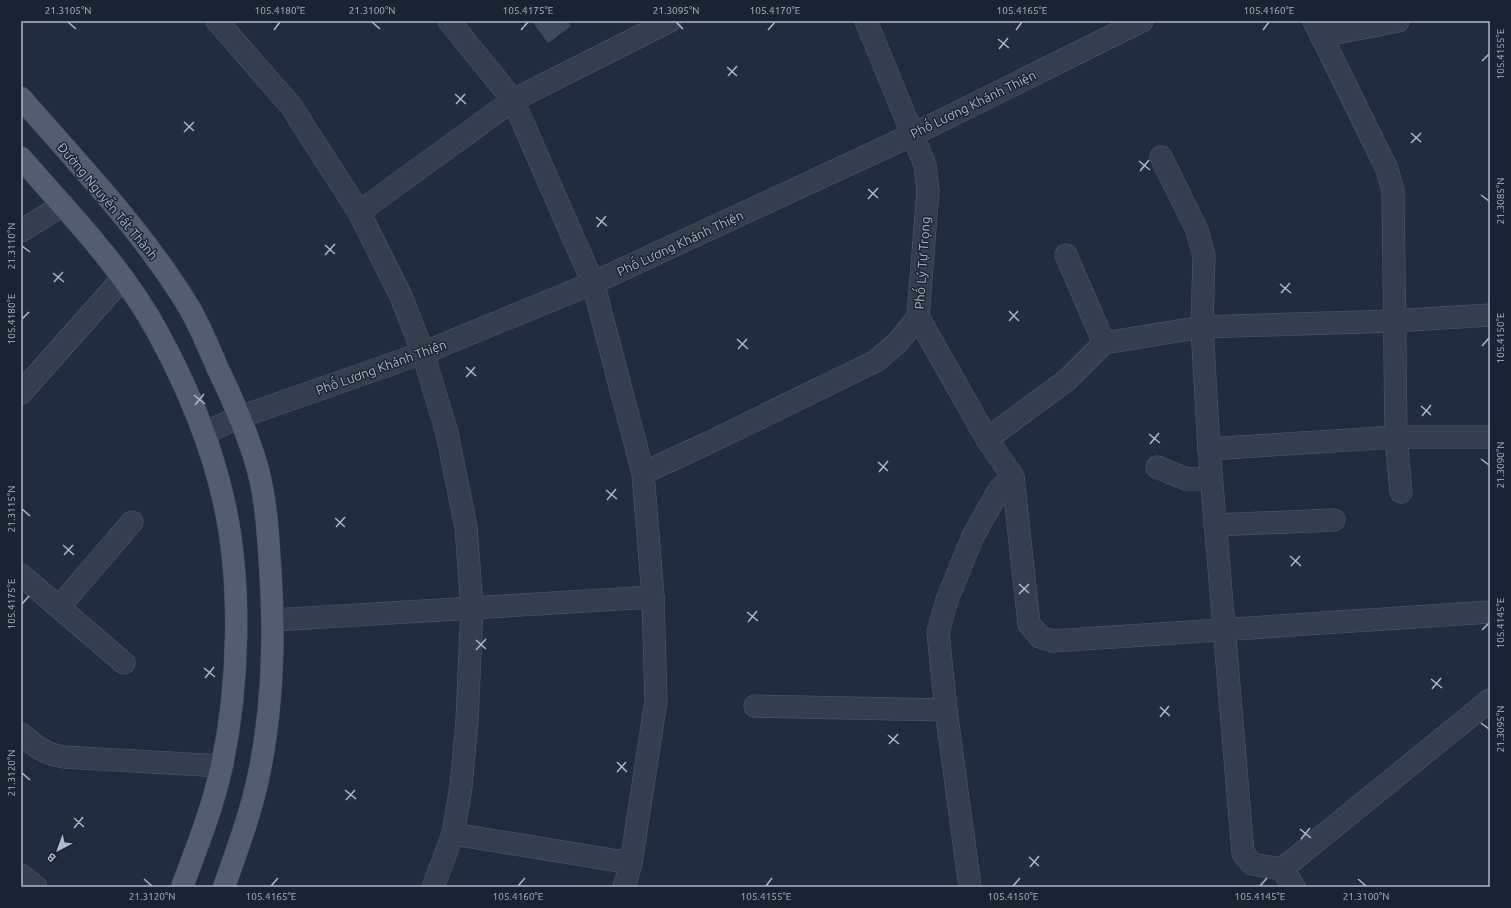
<svg xmlns="http://www.w3.org/2000/svg" width="1511" height="908" viewBox="0 0 1511 908" font-family="Ubuntu,sans-serif">
<style>
.building{fill:#3c4b5c;stroke:#1c2633}
.lines{fill:none;stroke-linecap:round;stroke-linejoin:round}
.minor-casing{stroke:#525c6a;stroke-width:23}
.major-casing{stroke:#3e4855;stroke-width:23}
.minor{stroke:#343f4c;stroke-width:22}
.major{stroke:#525e6d;stroke-width:22}
.ticks{fill:none;stroke:#afb9c8;stroke-width:1.5}
.labels{text-anchor:middle;dominant-baseline:central;stroke-width:3;stroke-linejoin:round;paint-order:stroke}
.street-label{font-size:13px;fill:#afb9c8;stroke:#1a2431}
.neatline{fill:none;stroke:#afb9c8;stroke-width:1.5}
.ticks-label{font-size:10px;text-anchor:middle;fill:#afb9c8}
</style>
<rect width="100%" height="100%" fill="#202d3c"/>
<path class="building" d="M531,21H568L572,26L548,44Z"/>
<g class="lines">
<defs>
<g id="minor">
<path d="M217,21L291,106L359,212L401,296L423,353L447,433L466,527L472,607L467,720L461,787L453,834L433,887"/>
<path d="M449,21L513,100L593,283L643,473L653,597L656,701L631,863L624,887"/>
<path d="M1314,21L1387,169L1393,191L1396,437L1401,492"/>
<path d="M1321,36L1398,21"/>
<path d="M1161,157L1197,230L1204,256L1202,327L1209,449L1396,437H1490"/>
<path d="M359,212L513,100L670,21"/>
<path d="M21,231L63,205"/>
<path d="M1066,255L1104,343"/>
<path d="M918,317L987,439L1013,477L1029,624L1040,637L1053,641L1490,612"/>
<path d="M21,393L122,279"/>
<path d="M204,433L240,417L423,353L593,283L912,135L1142,21"/>
<path d="M987,439L1067,380L1104,343L1202,327L1394,321L1490,315"/>
<path d="M1209,449L1243,853L1252,864L1282,869L1294,887"/>
<path d="M1157,467L1186,479H1211"/>
<path d="M643,473L706,444L876,361L898,342L918,317L928,190L925,165L866,21"/>
<path d="M1215,525L1334,520"/>
<path d="M21,575L124,663"/>
<path d="M59,607L132,522"/>
<path d="M274,620L653,597"/>
<path d="M755,706L946,710"/>
<path d="M21,734C36,747 45,754 64,757L222,766"/>
<path d="M453,834L631,863"/>
<path d="M1282,869L1490,700"/>
<path d="M21,875L36,887"/>
<path d="M970,887L946,710L938,632L947,600L973,536L999,490L1013,477"/>
</g>
<g id="major">
<path d="M21,98C80,166 144,232 190,309C201,328 209,349 218,369C233,400 247,432 257,466C266,498 268,533 270,565C275,635 273,706 259,774C251,813 237,850 224,887"/>
<path d="M21,158C69,213 122,267 157,331C186,384 211,443 224,502C242,582 239,685 222,765C213,807 197,847 182,887"/>
</g>
</defs>
<use href="#minor" class="minor-casing"/>
<use href="#major" class="major-casing"/>
<use href="#minor" class="minor"/>
<use href="#major" class="major"/>
</g>
<path class="ticks" d="M68,22L76,29M372,22L380,29M676,22L683,29M274,30L280,22M521,30L528,22M768,30L775,22M1016,30L1022,22M1263,30L1269,22M998,39L1009,48M999,49L1008,38M1482,61L1489,54M727,67L737,76M728,76L737,66M455,94L466,104M456,104L465,94M184,122L194,131M184,132L194,122M1411,133L1421,142M1411,143L1421,133M1139,161L1150,170M1140,171L1149,160M868,189L878,198M1481,195L1489,201M868,199L878,188M596,217L607,226M597,227L606,216M325,245L335,254M22,246L30,252M325,255L335,244M53,273L64,282M54,282L63,272M1280,284L1291,293M1281,293L1290,283M1009,311L1019,321M22,319L29,312M1009,321L1018,311M737,339L748,349M1482,346L1489,338M738,349L747,339M466,367L476,376M466,377L475,367M194,395L205,404M195,405L204,394M1421,406L1431,415M1422,416L1431,405M1149,434L1160,443M1150,444L1159,433M1481,459L1489,465M878,462L888,471M879,472L888,461M606,490L617,499M607,500L616,489M22,509L30,516M335,518L345,527M336,527L345,517M63,545L74,555M64,555L73,545M1290,556L1301,566M1291,566L1300,556M1019,584L1029,593M1019,594L1029,584M22,604L29,596M747,612L758,621M748,622L757,611M1482,630L1489,623M476,640L486,649M476,650L486,639M204,668L215,677M205,678L214,667M1431,679L1442,688M1432,689L1441,678M1160,707L1170,716M1160,717L1169,706M1481,723L1489,729M888,735L899,744M889,744L898,734M617,762L627,772M617,772L626,762M22,773L30,780M345,790L356,799M346,800L355,790M74,818L84,827M74,828L83,817M1300,829L1311,838M1301,839L1310,828M1029,857L1039,866M1030,867L1039,856M144,879L152,886M1358,879L1366,886M271,886L278,878M518,886L525,878M766,886L772,878M1013,886L1020,878M1260,886L1267,878"/>
<g class="labels">
<g class="street-label">
<text transform="translate(973 104) rotate(-26)">Phố Lương Khánh Thiện</text>
<text transform="translate(108 201) rotate(50)">Đường Nguyễn Tất Thành</text>
<text transform="translate(680 243) rotate(-25)">Phố Lương Khánh Thiện</text>
<text transform="translate(922 263) rotate(-86)">Phố Lý Tự Trọng</text>
<text transform="translate(381 367) rotate(-20)">Phố Lương Khánh Thiện</text>
</g>
</g>
<rect width="1511" height="908" fill="none" stroke="#1a2431" stroke-width="44"/>
<g transform="translate(58 850) rotate(221)" stroke="#1a2431" stroke-width="3" paint-order="stroke">
<path d="M0-3L7 15L0 10L-7 15Z" fill="#afb9c8"/>
<text y="-6" font-size="11" font-weight="bold" text-anchor="middle" fill="#afb9c8">B</text>
</g>
<rect x="22" y="22" width="1467" height="864" class="neatline"/>
<g class="ticks-label">
<text x="68" y="14">21.3105°N</text>
<text x="280" y="14">105.4180°E</text>
<text x="372" y="14">21.3100°N</text>
<text x="528" y="14">105.4175°E</text>
<text x="676" y="14">21.3095°N</text>
<text x="775" y="14">105.4170°E</text>
<text x="1022" y="14">105.4165°E</text>
<text x="1269" y="14">105.4160°E</text>
<text transform="translate(1500 54) rotate(-90)" y="4">105.4155°E</text>
<text transform="translate(1500 201) rotate(-90)" y="4">21.3085°N</text>
<text transform="translate(11 246) rotate(-90)" y="4">21.3110°N</text>
<text transform="translate(11 319) rotate(-90)" y="4">105.4180°E</text>
<text transform="translate(1500 338) rotate(-90)" y="4">105.4150°E</text>
<text transform="translate(1500 465) rotate(-90)" y="4">21.3090°N</text>
<text transform="translate(11 509) rotate(-90)" y="4">21.3115°N</text>
<text transform="translate(11 604) rotate(-90)" y="4">105.4175°E</text>
<text transform="translate(1500 623) rotate(-90)" y="4">105.4145°E</text>
<text transform="translate(1500 729) rotate(-90)" y="4">21.3095°N</text>
<text transform="translate(11 773) rotate(-90)" y="4">21.3120°N</text>
<text x="152" y="900">21.3120°N</text>
<text x="271" y="900">105.4165°E</text>
<text x="518" y="900">105.4160°E</text>
<text x="766" y="900">105.4155°E</text>
<text x="1013" y="900">105.4150°E</text>
<text x="1260" y="900">105.4145°E</text>
<text x="1366" y="900">21.3100°N</text>
</g>
</svg>
